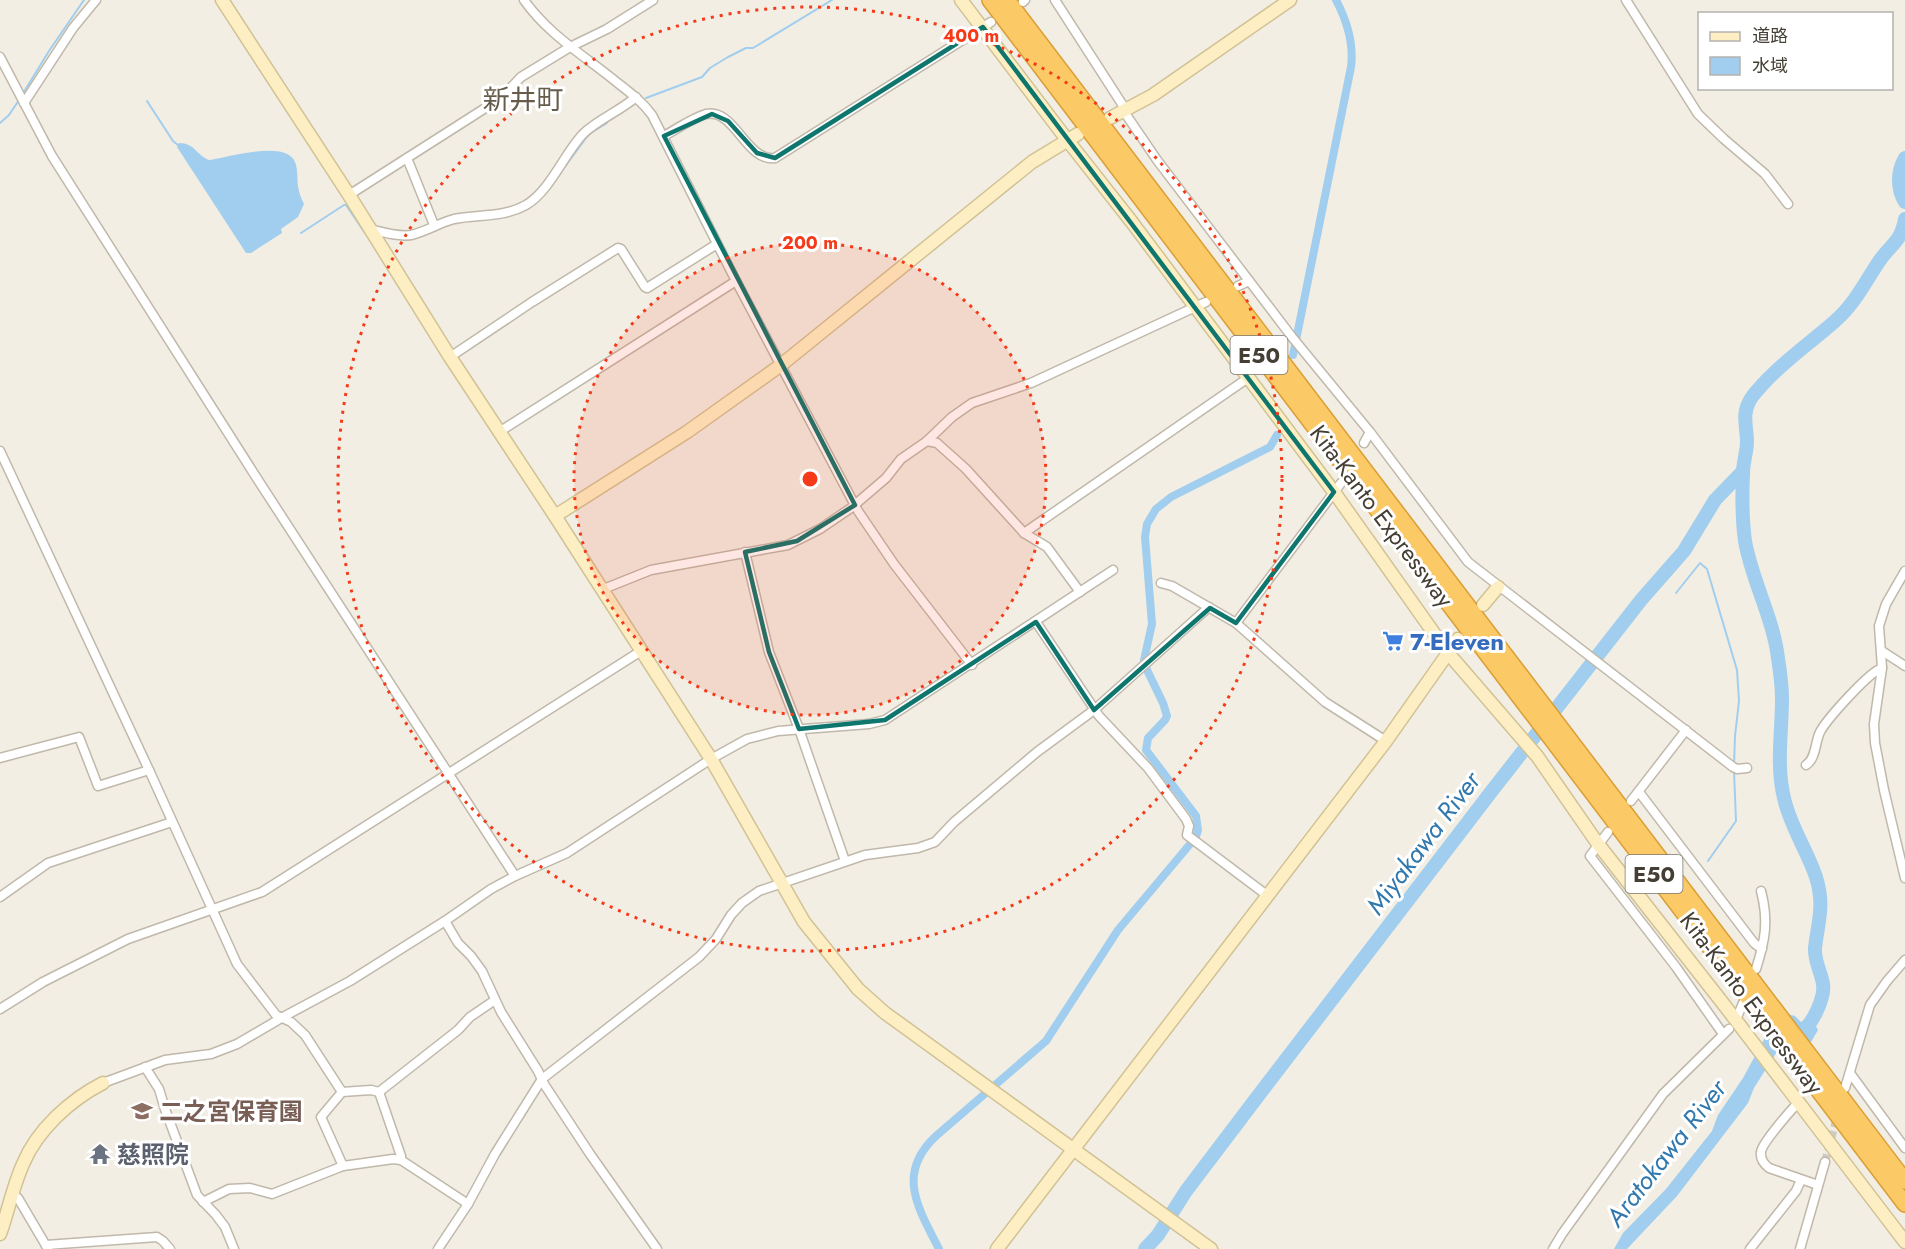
<svg xmlns="http://www.w3.org/2000/svg" width="1905" height="1249" viewBox="0 0 1905 1249" font-family="Jost,'Noto Sans JP',sans-serif">
<style>
.water{fill:#a1ceee}
.lines{fill:none;stroke-linecap:round;stroke-linejoin:round}
.stream{stroke:#a1ceee;stroke-width:2}
.canal{stroke:#a1ceee;stroke-width:8}
.river{stroke:#a1ceee;stroke-width:14}
.street-tunnel{stroke:#cfcbc1;stroke-width:8;stroke-dasharray:8 4;stroke-linecap:butt}
.street-casing{stroke:#c0b8aa;stroke-width:11}
.secondary-casing{stroke:#d1c295;stroke-width:15}
.highway-casing{stroke:#da9e36;stroke-width:18}
.street{stroke:#fff;stroke-width:8}
.secondary{stroke:#fdefc3;stroke-width:12}
.highway{stroke:#fbc966;stroke-width:15}
.marked{fill:none;stroke:#0f766e;stroke-width:4.5;stroke-linejoin:round}
.ring{fill:none;stroke:#f63917;stroke-width:3;stroke-dasharray:3 6}
.labels{text-anchor:middle;dominant-baseline:central;stroke-width:6;stroke-linejoin:round;paint-order:stroke}
.shield{fill:#fff;stroke:#7c7871;stroke-width:1.5}
.shield-label{font-size:22px;font-weight:bold;fill:#443e34}
.street-label{font-size:24px;fill:#443e34;stroke:#fff}
.shop-label{font-size:24px;font-weight:bold;fill:#366cbe;stroke:#fff;text-anchor:start}
.education-label{font-size:24px;font-weight:bold;fill:#785e54;stroke:#fff;text-anchor:start}
.worship-label{font-size:24px;font-weight:bold;fill:#5b616d;stroke:#fff;text-anchor:start}
.water-label{font-size:26px;font-style:italic;fill:#3078ad;stroke:#fff}
.quarter-label{font-size:27px;fill:#665c4c;stroke:#fff}
.centre{fill:#f63917;stroke:#fff;stroke-width:3}
.ring-label{font-size:18px;text-anchor:middle;font-weight:bold;fill:#f63917;stroke:#fff;stroke-width:6;stroke-linejoin:round;paint-order:stroke}
</style>
<rect width="100%" height="100%" fill="#f2eee4"/>
<g class="water">
<path d="M179,143C195,143 196,155 209,160C227,158 286,139 295,162C298,169 297,179 298,186C299,193 301,198 304,204L298,217L281,229L282,233L251,253H246L177,147Z"/>
<path d="M1784,1013L1795,1016L1801,1022H1806L1811,1019L1813,1020L1818,1030L1811,1042L1778,1050L1754,1088L1748,1103L1677,1196L1627,1249H1614L1623,1233L1666,1189L1712,1131L1718,1115L1743,1078L1768,1032Z"/>
</g>
<g class="lines">
<g class="stream">
<path d="M22,95L49,51L84,0"/>
<path d="M646,98L702,77L710,68L728,57L746,48H753L832,0"/>
<path d="M147,101L173,141L178,145"/>
<path d="M0,123L9,115L19,100"/>
<path d="M547,191L589,134L607,123"/>
<path d="M477,220L501,218"/>
<path d="M301,233L344,205H346L365,233"/>
<path d="M1684,551L1687,554"/>
<path d="M1676,593L1700,563L1707,569L1737,670L1739,701L1735,736L1734,765"/>
<path d="M1708,861L1736,821L1734,771"/>
</g>
<g class="canal">
<path d="M1293,355L1351,67C1354,44 1347,21 1336,0"/>
<path d="M939,1249C919,1209 895,1174 936,1136L1046,1041L1118,930L1196,837L1198,830L1196,816L1146,750L1148,738L1165,720L1167,716L1163,703L1147,670L1144,660L1152,624L1145,537L1147,524L1156,509L1171,497L1270,447L1277,435"/>
</g>
<g class="river">
<path d="M1905,158C1897,172 1897,189 1905,202"/>
<path d="M1801,1030C1813,1026 1825,996 1823,984C1821,972 1814,960 1815,948C1818,921 1825,906 1816,877C1807,850 1790,826 1784,798C1776,765 1782,732 1782,699C1782,685 1780,671 1778,658C1773,617 1752,581 1745,541C1742,519 1742,495 1743,473C1743,462 1747,452 1747,442C1747,428 1742,415 1749,402C1752,395 1758,390 1763,384C1785,360 1810,343 1834,322C1855,304 1865,282 1880,260C1892,243 1901,242 1905,219"/>
<path d="M1145,1249L1158,1235L1186,1191L1258,1096L1491,792L1641,600L1684,551L1715,500L1743,471"/>
</g>
<path class="street-tunnel" d="M1825,1162L1838,1113"/>
<defs>
<g id="street">
<path d="M524,0C548,34 583,55 614,80C628,91 642,101 652,115L736,281L858,511L894,564L972,665"/>
<path d="M1055,0L1122,104L1127,116L1157,160L1292,337L1370,432L1468,562L1733,767L1737,769L1747,768"/>
<path d="M1626,0L1698,114L1724,139L1765,174L1788,204"/>
<path d="M1023,2L1025,0"/>
<path d="M0,57L52,156L258,480L515,876"/>
<path d="M24,103L73,28L96,0"/>
<path d="M664,136C677,129 692,118 706,114C735,108 746,162 775,158L991,22"/>
<path d="M407,158L434,225"/>
<path d="M349,195L501,98L521,77L570,47L607,29L653,0"/>
<path d="M370,229C382,232 398,237 411,235C425,232 439,223 454,219C478,214 503,218 526,205C550,191 564,154 583,134C597,120 620,111 636,97"/>
<path d="M1238,286L1249,281"/>
<path d="M450,357L532,302L618,248L621,249L645,287L647,288L717,244"/>
<path d="M499,432L736,281"/>
<path d="M927,441L937,443L966,469L1024,533L1047,547L1080,592"/>
<path d="M1364,443L1370,432"/>
<path d="M0,451L149,770L237,964L276,1015L291,1022L305,1035L342,1092L371,1090L379,1092"/>
<path d="M1024,533L1248,378"/>
<path d="M745,552L769,652L799,729L845,861"/>
<path d="M1905,571L1886,604L1879,626L1882,668L1874,724L1875,743L1884,790L1905,878"/>
<path d="M1161,583L1172,586L1236,623L1325,702L1386,741"/>
<path d="M601,590L651,570L788,545L820,529L851,508L886,478L901,459L927,441L952,417L972,403L1031,383L1206,302"/>
<path d="M1036,622L1099,716L1148,768L1186,819L1189,826L1187,835L1268,896"/>
<path d="M1236,623L1341,483"/>
<path d="M1882,651L1905,666"/>
<path d="M0,758L79,737L98,786L149,770"/>
<path d="M1806,765C1816,759 1815,742 1820,732C1827,719 1869,672 1882,668"/>
<path d="M1639,792L1754,943L1762,949"/>
<path d="M1631,801L1686,730"/>
<path d="M1608,832L1590,856L1676,967L1723,1034"/>
<path d="M0,897L48,863L172,822"/>
<path d="M445,921L458,943L471,956L482,971L501,1012L538,1071L544,1084L590,1154L657,1249"/>
<path d="M1756,969C1765,941 1769,921 1761,891"/>
<path d="M0,1009L43,982L128,939L262,892L641,651"/>
<path d="M1738,1015L1743,1003"/>
<path d="M145,1067L159,1089L165,1109L197,1195L216,1215L225,1227L234,1249"/>
<path d="M1850,1073L1905,1148"/>
<path d="M103,1083L165,1060L211,1054L237,1044L283,1017L350,981L445,921L491,889L515,876L567,853L711,759L747,739L778,731L869,724L885,720L1113,570"/>
<path d="M1845,1088L1870,1005L1887,981L1905,960"/>
<path d="M342,1092L321,1117L343,1166L393,1159L401,1160"/>
<path d="M379,1092L401,1156V1160L468,1204"/>
<path d="M379,1092L458,1030L470,1017L495,1000"/>
<path d="M1798,1103C1791,1110 1762,1143 1761,1152C1760,1159 1764,1164 1769,1168L1818,1185"/>
<path d="M13,1194L18,1198L48,1249"/>
<path d="M203,1202L229,1189L250,1188L272,1194L343,1166"/>
<path d="M46,1245L157,1237L163,1241L170,1249"/>
<path d="M438,1249L468,1204L495,1154L542,1079L699,957L716,939L731,915L742,903L759,891L865,855L918,848L935,842L954,822L1037,752L1094,710L1209,607"/>
<path d="M1553,1249L1562,1234L1663,1094L1729,1029"/>
<path d="M1750,1249L1796,1191L1801,1180"/>
<path d="M1800,1249L1825,1162"/>
</g>
<g id="secondary">
<path d="M222,0L349,195L450,357L555,516L711,759L804,922L858,989L885,1013L1211,1249"/>
<path d="M961,0L1068,141L1131,221L1334,492L1448,653L1537,756L1598,844L1725,1006L1905,1242"/>
<path d="M1110,118L1153,95L1290,0"/>
<path d="M555,516L687,432L781,365L1032,162L1078,134"/>
<path d="M1483,605L1498,587"/>
<path d="M0,1234C8,1212 13,1186 23,1164C37,1130 70,1100 103,1083"/>
<path d="M997,1249L1386,741L1458,639"/>
</g>
<g id="highway">
<path d="M990,0L1905,1204"/>
<path d="M1007,0L1905,1181"/>
</g>
</defs>
<use href="#street" class="street-casing"/>
<use href="#secondary" class="secondary-casing"/>
<use href="#highway" class="highway-casing"/>
<use href="#street" class="street"/>
<use href="#secondary" class="secondary"/>
<use href="#highway" class="highway"/>
</g>
<path class="marked" d="M983,27L1334,492L1236,623L1210,608L1094,710L1036,622L885,720L799,729L769,652L745,552L797,541L855,505L664,136L712,114L728,121L757,153L775,158Z"/>
<circle cx="810" cy="479" r="236" fill="#f63917" fill-opacity=".12"/>
<g class="ring">
<circle cx="810" cy="479" r="236"/>
<circle cx="810" cy="479" r="472"/>
</g>
<defs>
<symbol id="supermarket-bare" viewBox="-9 -9 18 18"><path d="M-6-5.5h2.5l.6 2H6L4.5 2H-2.5L-4.4-4H-6ZM-1.5 3.2a1.3 1.3 0 1 0 .1 0ZM3 3.2a1.3 1.3 0 1 0 .1 0Z" fill="#3f7fe0" stroke="#fff" stroke-width="2.5" paint-order="stroke"/></symbol>
<symbol id="school-bare" viewBox="-9 -9 18 18"><path d="M0-5L7-2L0 1L-7-2ZM-4 1L0 2.5L4 1V4Q0 6-4 4Z" fill="#8d6e63" stroke="#fff" stroke-width="2.5" paint-order="stroke"/></symbol>
<symbol id="temple-bare" viewBox="-9 -9 18 18"><path d="M0-6L5-2H3V0L6.5 2.5H4V6H1.5V3h-3V6H-4V2.5H-6.5L-3 0V-2H-5Z" fill="#6b7280" stroke="#fff" stroke-width="2.5" paint-order="stroke"/></symbol>
</defs>
<g fill-rule="evenodd">
<use href="#supermarket-bare" x="1378" y="626" width="30" height="30"/>
<use href="#school-bare" x="127" y="1096" width="30" height="30"/>
<use href="#temple-bare" x="85" y="1139" width="30" height="30"/>
</g>
<g class="labels">
<g class="shield">
<rect x="1230.5" y="336" width="57" height="38" rx="4.5"/>
<rect x="1625.5" y="855" width="57" height="38" rx="4.5"/>
</g>
<g class="shield-label">
<text x="1259" y="355">E50</text>
<text x="1654" y="874">E50</text>
</g>
<g class="street-label">
<text transform="translate(1382 516) rotate(53)">Kita-Kanto Expressway</text>
<text transform="translate(1752 1003) rotate(53)">Kita-Kanto Expressway</text>
</g>
<g class="shop-label">
<text x="1410" y="641">7-Eleven</text>
</g>
<g class="education-label">
<text x="159" y="1111">二之宮保育園</text>
</g>
<g class="worship-label">
<text x="117" y="1154">慈照院</text>
</g>
<g class="water-label">
<text transform="translate(1423 843) rotate(-53)">Miyakawa River</text>
<text transform="translate(1666 1153) rotate(-52)">Aratokawa River</text>
</g>
<g class="quarter-label">
<text x="523" y="99">新井町</text>
</g>
</g>
<circle cx="810" cy="479" r="9" class="centre"/>
<g class="ring-label">
<text x="971" y="42">400 m</text>
<text x="810" y="249">200 m</text>
</g>
<rect x="1698" y="12" width="195" height="78" fill="#ffffff" stroke="#b4b2ae" stroke-width="1.5"/>
<rect x="1710" y="32" width="30" height="9" fill="#fdefc3" stroke="#b4b2ae" stroke-width="1.5"/>
<text x="1752" y="42" font-size="18" fill="#443e34">道路</text>
<rect x="1710" y="57" width="30" height="18" fill="#a1ceee" stroke="#b4b2ae" stroke-width="1.5"/>
<text x="1752" y="72" font-size="18" fill="#443e34">水域</text>
</svg>
